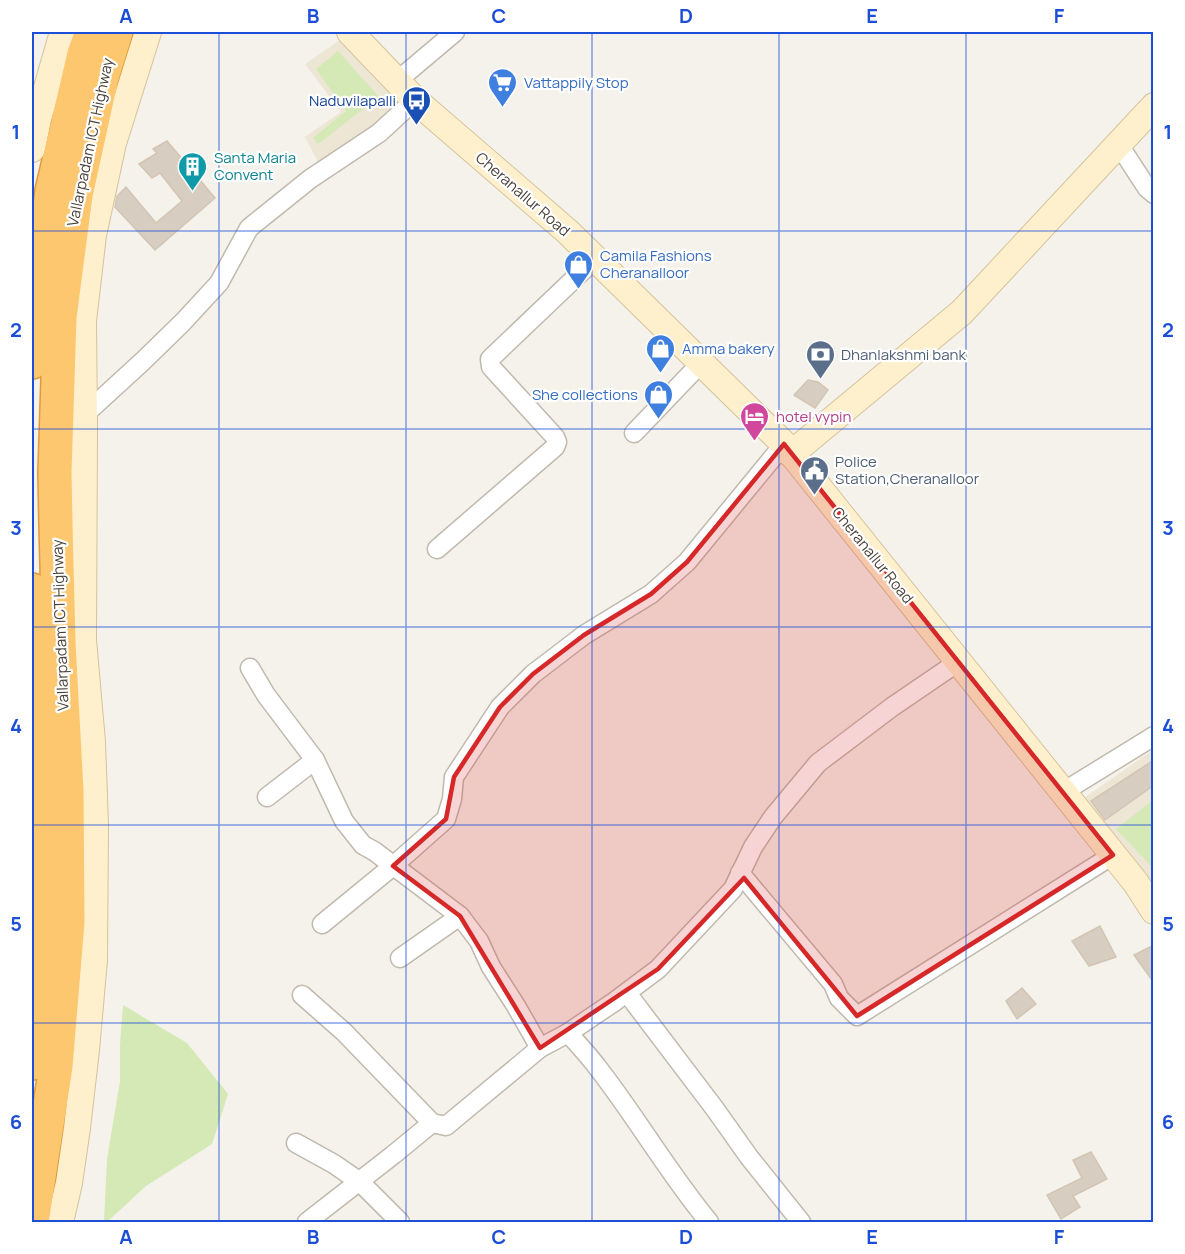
<svg xmlns="http://www.w3.org/2000/svg" width="1185" height="1254" viewBox="0 0 1185 1254" font-family="Manrope,sans-serif">
<style>
.education{fill:#eee6d5}
.green{fill:#d4e9b5}
.building{fill:#d7cdc0;stroke:#d2c5b4;stroke-width:1.5}
.lines{fill:none;stroke-linecap:round;stroke-linejoin:round}
.street-casing{stroke:#c1b9ad;stroke-width:21}
.secondary-casing{stroke:#d5c39b;stroke-width:28}
.highway-casing{stroke:#dd9b3d;stroke-width:36}
.street{stroke:#fff;stroke-width:18}
.secondary{stroke:#fef0cc;stroke-width:26}
.highway{stroke:#fdc76f;stroke-width:33}
.marked{fill:#d62828;fill-opacity:0.2;stroke:#d62828;stroke-width:4.5;stroke-linejoin:round}
.grid{fill:none;stroke:#1d4ed8;stroke-width:1.5;stroke-opacity:0.55}
.labels{text-anchor:middle;dominant-baseline:central;stroke-width:4.5;stroke-linejoin:round;paint-order:stroke}
.shop-label{font-size:15px;fill:#366cbe;stroke:#fff;text-anchor:start}
.transit-label{font-size:15px;fill:#164399;stroke:#fff;text-anchor:end}
.street-label{font-size:15px;fill:#4a4239;stroke:#fff}
.culture-label{font-size:15px;fill:#0d838f;stroke:#fff;text-anchor:start}
.service-label{font-size:15px;fill:#4e5e75;stroke:#fff;text-anchor:start}
.hotel-label{font-size:15px;fill:#b23c85;stroke:#fff;text-anchor:start}
.neatline{fill:none;stroke:#1d4ed8;stroke-width:2}
.grid-label{font-size:20px;text-anchor:middle;font-weight:bold;fill:#1d4ed8}
</style>
<rect width="100%" height="100%" fill="#f5f2eb"/>
<g class="education">
<path d="M343,38L405,99L374,130L320,166L305,137L341,112L305,64Z"/>
<path d="M1153,750V887L1142,871L1081,800Z"/>
</g>
<g class="green">
<path d="M338,51L379,97L318,144L313,138L346,111L316,69Z"/>
<path d="M1153,800V868L1116,829Z"/>
<path d="M123,1005L187,1043L228,1094L212,1144L146,1186L107,1222H104L107,1159L120,1081V1044Z"/>
</g>
<g class="building">
<path d="M167,141L215,198L155,250L115,207L117,196L126,187L156,223L182,201L160,173L152,178L139,164L157,153L153,149Z"/>
<path d="M808,380L818,382L828,390L815,408L794,395Z"/>
<path d="M1154,760V785L1105,820L1091,801Z"/>
<path d="M1100,926L1116,957L1089,966L1072,941Z"/>
<path d="M1154,945V983L1134,955Z"/>
<path d="M1022,988L1036,1004L1017,1019L1006,1001Z"/>
<path d="M1091,1152L1107,1179L1073,1196L1080,1207L1061,1219L1047,1195L1082,1178L1073,1160Z"/>
</g>
<g class="lines">
<defs>
<g id="street">
<path d="M397,81L455,32"/>
<path d="M1119,145L1147,188L1154,194"/>
<path d="M84,415L143,361L183,322L219,283L249,228L310,179L379,133L415,100"/>
<path d="M634,433L701,363"/>
<path d="M437,549L555,447L557,442L555,437L491,367L490,359L595,259"/>
<path d="M250,668L266,695L315,760L344,821L363,845L374,851L460,916L479,941L491,967L516,1006L540,1048"/>
<path d="M1063,792L1154,736"/>
<path d="M267,797L315,760"/>
<path d="M740,873L833,984L839,998L857,1016L1113,855"/>
<path d="M322,924L393,866L446,819L452,799L454,777L500,707L533,674L584,635L651,594L687,562L784,444"/>
<path d="M400,958L460,916"/>
<path d="M627,993L715,1109L749,1157L801,1222"/>
<path d="M302,995L344,1032L432,1123"/>
<path d="M568,1033C578,1044 589,1056 598,1068C637,1118 669,1174 709,1222"/>
<path d="M296,1143L334,1164L360,1182L400,1222"/>
<path d="M307,1222L393,1155L432,1123L446,1126L540,1048L568,1033L614,1002L658,969L733,889L753,847L773,817L818,763L892,707L958,662"/>
</g>
<g id="secondary">
<path d="M350,32L415,100L568,232L784,444L1136,883L1154,911"/>
<path d="M32,149L38,119L63,32"/>
<path d="M791,454L962,312L1154,106"/>
<path d="M60,1222L69,1183L77,1128L86,1050L94,960L95,824L92,742L83,640L84,426L83,321L93,235L113,143L148,32"/>
</g>
<g id="highway">
<path d="M32,362L33,340L52,191L84,54L92,32"/>
<path d="M32,590L43,790L42,933L32,1063"/>
<path d="M32,1222L56,1066L68,922L67,791L59,643L56,525L55,472L60,317L76,195L102,77L116,32"/>
</g>
</defs>
<use href="#street" class="street-casing"/>
<use href="#secondary" class="secondary-casing"/>
<use href="#highway" class="highway-casing"/>
<use href="#street" class="street"/>
<use href="#secondary" class="secondary"/>
<use href="#highway" class="highway"/>
</g>
<path class="marked" d="M784,444L1113,855L857,1016L744,878L658,969L540,1048L460,916L393,866L446,819L454,777L500,707L533,674L584,635L651,594L687,562Z"/>
<path class="grid" d="M219,32V1222M406,32V1222M592,32V1222M779,32V1222M966,32V1222M32,231H1154M32,429H1154M32,627H1154M32,825H1154M32,1023H1154"/>
<defs>
<symbol id="supermarket-pin" viewBox="-11 -11 22 30"><path d="M0 17L-7.5 6A9.5 9.5 0 1 1 7.5 6Z" fill="#3f7fe0" stroke="#fff"/><path d="M-6-5.5h2.5l.6 2H6L4.5 2H-2.5L-4.4-4H-6ZM-1.5 3.2a1.3 1.3 0 1 0 .1 0ZM3 3.2a1.3 1.3 0 1 0 .1 0Z" fill="#fff"/></symbol>
<symbol id="bus-pin" viewBox="-11 -11 22 30"><path d="M0 17L-7.5 6A9.5 9.5 0 1 1 7.5 6Z" fill="#1a4fb4" stroke="#fff"/><path d="M-5-6H5V4H4V6H2V4H-2V6H-4V4H-5ZM-3.5-4V0h7V-4ZM-3.5 1.2v1.5H-2V1.2ZM2 1.2v1.5H3.5V1.2Z" fill="#fff"/></symbol>
<symbol id="building-pin" viewBox="-11 -11 22 30"><path d="M0 17L-7.5 6A9.5 9.5 0 1 1 7.5 6Z" fill="#0f9aa8" stroke="#fff"/><path d="M-4-6H4V6H1V3H-1V6H-4ZM-2.5-4.3h1.7v1.8h-1.7ZM.8-4.3h1.7v1.8H.8ZM-2.5-1h1.7V.8h-1.7ZM.8-1h1.7V.8H.8Z" fill="#fff"/></symbol>
<symbol id="shop-pin" viewBox="-11 -11 22 30"><path d="M0 17L-7.5 6A9.5 9.5 0 1 1 7.5 6Z" fill="#3f7fe0" stroke="#fff"/><path d="M-5-2.5h2.3a2.7 3.5 0 0 1 5.4 0H5L5.5 6h-11ZM-1.5-2.5h3a1.5 2.3 0 0 0-3 0Z" fill="#fff"/></symbol>
<symbol id="bank-pin" viewBox="-11 -11 22 30"><path d="M0 17L-7.5 6A9.5 9.5 0 1 1 7.5 6Z" fill="#5c6f8a" stroke="#fff"/><path d="M-6-4H6V4H-6ZM0-2.3a2.3 2.3 0 1 0 0 4.6a2.3 2.3 0 1 0 0-4.6Z" fill="#fff"/></symbol>
<symbol id="hotel-pin" viewBox="-11 -11 22 30"><path d="M0 17L-7.5 6A9.5 9.5 0 1 1 7.5 6Z" fill="#d1479c" stroke="#fff"/><path d="M-6-4.5h1.5V1H6V5H4.5V3h-9V5H-6ZM-4 0a1.8 1.8 0 1 1 3.6 0ZM.5 0V-2.5h3Q6-2.5 6 0Z" fill="#fff"/></symbol>
<symbol id="civic-pin" viewBox="-11 -11 22 30"><path d="M0 17L-7.5 6A9.5 9.5 0 1 1 7.5 6Z" fill="#5c6f8a" stroke="#fff"/><path d="M-.6-6.5H3V-4.5H.6V-3L4-1V1h2V6H-6V1h2V-1L-.6-3ZM-1.2 2.5V6h2.4V2.5Z" fill="#fff"/></symbol>
</defs>
<g fill-rule="evenodd">
<use href="#supermarket-pin" x="486" y="66" width="33" height="45"/>
<use href="#bus-pin" x="400" y="84" width="33" height="45"/>
<use href="#building-pin" x="176" y="150" width="33" height="45"/>
<use href="#shop-pin" x="562" y="248" width="33" height="45"/>
<use href="#shop-pin" x="644" y="332" width="33" height="45"/>
<use href="#bank-pin" x="804" y="338" width="33" height="45"/>
<use href="#shop-pin" x="642" y="378" width="33" height="45"/>
<use href="#hotel-pin" x="738" y="400" width="33" height="45"/>
<use href="#civic-pin" x="798" y="454" width="33" height="45"/>
</g>
<g class="labels">
<g class="shop-label">
<text x="524" y="82">Vattappily Stop</text>
<text x="600" y="255">Camila Fashions<tspan x="600" dy="17">Cheranalloor</tspan></text>
<text x="682" y="348">Amma bakery</text>
<text x="638" y="394" text-anchor="end">She collections</text>
</g>
<g class="transit-label">
<text x="396" y="100">Naduvilapalli</text>
</g>
<g class="street-label">
<text transform="translate(90 142) rotate(-78)">Vallarpadam ICT Highway</text>
<text transform="translate(523 194) rotate(41)">Cheranallur Road</text>
<text transform="translate(873 555) rotate(51)">Cheranallur Road</text>
<text transform="translate(60 625) rotate(-92)">Vallarpadam ICT Highway</text>
</g>
<g class="culture-label">
<text x="214" y="157">Santa Maria<tspan x="214" dy="17">Convent</tspan></text>
</g>
<g class="service-label">
<text x="841" y="354">Dhanlakshmi bank</text>
<text x="835" y="461">Police<tspan x="835" dy="17">Station,Cheranalloor</tspan></text>
</g>
<g class="hotel-label">
<text x="776" y="416">hotel vypin</text>
</g>
</g>
<rect width="1185" height="1254" fill="none" stroke="#ffffff" stroke-width="66"/>
<rect x="33" y="33" width="1119" height="1188" class="neatline"/>
<g class="grid-label">
<text x="126" y="23">A</text>
<text x="313" y="23">B</text>
<text x="499" y="23">C</text>
<text x="686" y="23">D</text>
<text x="872" y="23">E</text>
<text x="1059" y="23">F</text>
<text x="16" y="139">1</text>
<text x="1168" y="139">1</text>
<text x="16" y="337">2</text>
<text x="1168" y="337">2</text>
<text x="16" y="535">3</text>
<text x="1168" y="535">3</text>
<text x="16" y="733">4</text>
<text x="1168" y="733">4</text>
<text x="16" y="931">5</text>
<text x="1168" y="931">5</text>
<text x="16" y="1129">6</text>
<text x="1168" y="1129">6</text>
<text x="126" y="1244">A</text>
<text x="313" y="1244">B</text>
<text x="499" y="1244">C</text>
<text x="686" y="1244">D</text>
<text x="872" y="1244">E</text>
<text x="1059" y="1244">F</text>
</g>
</svg>
